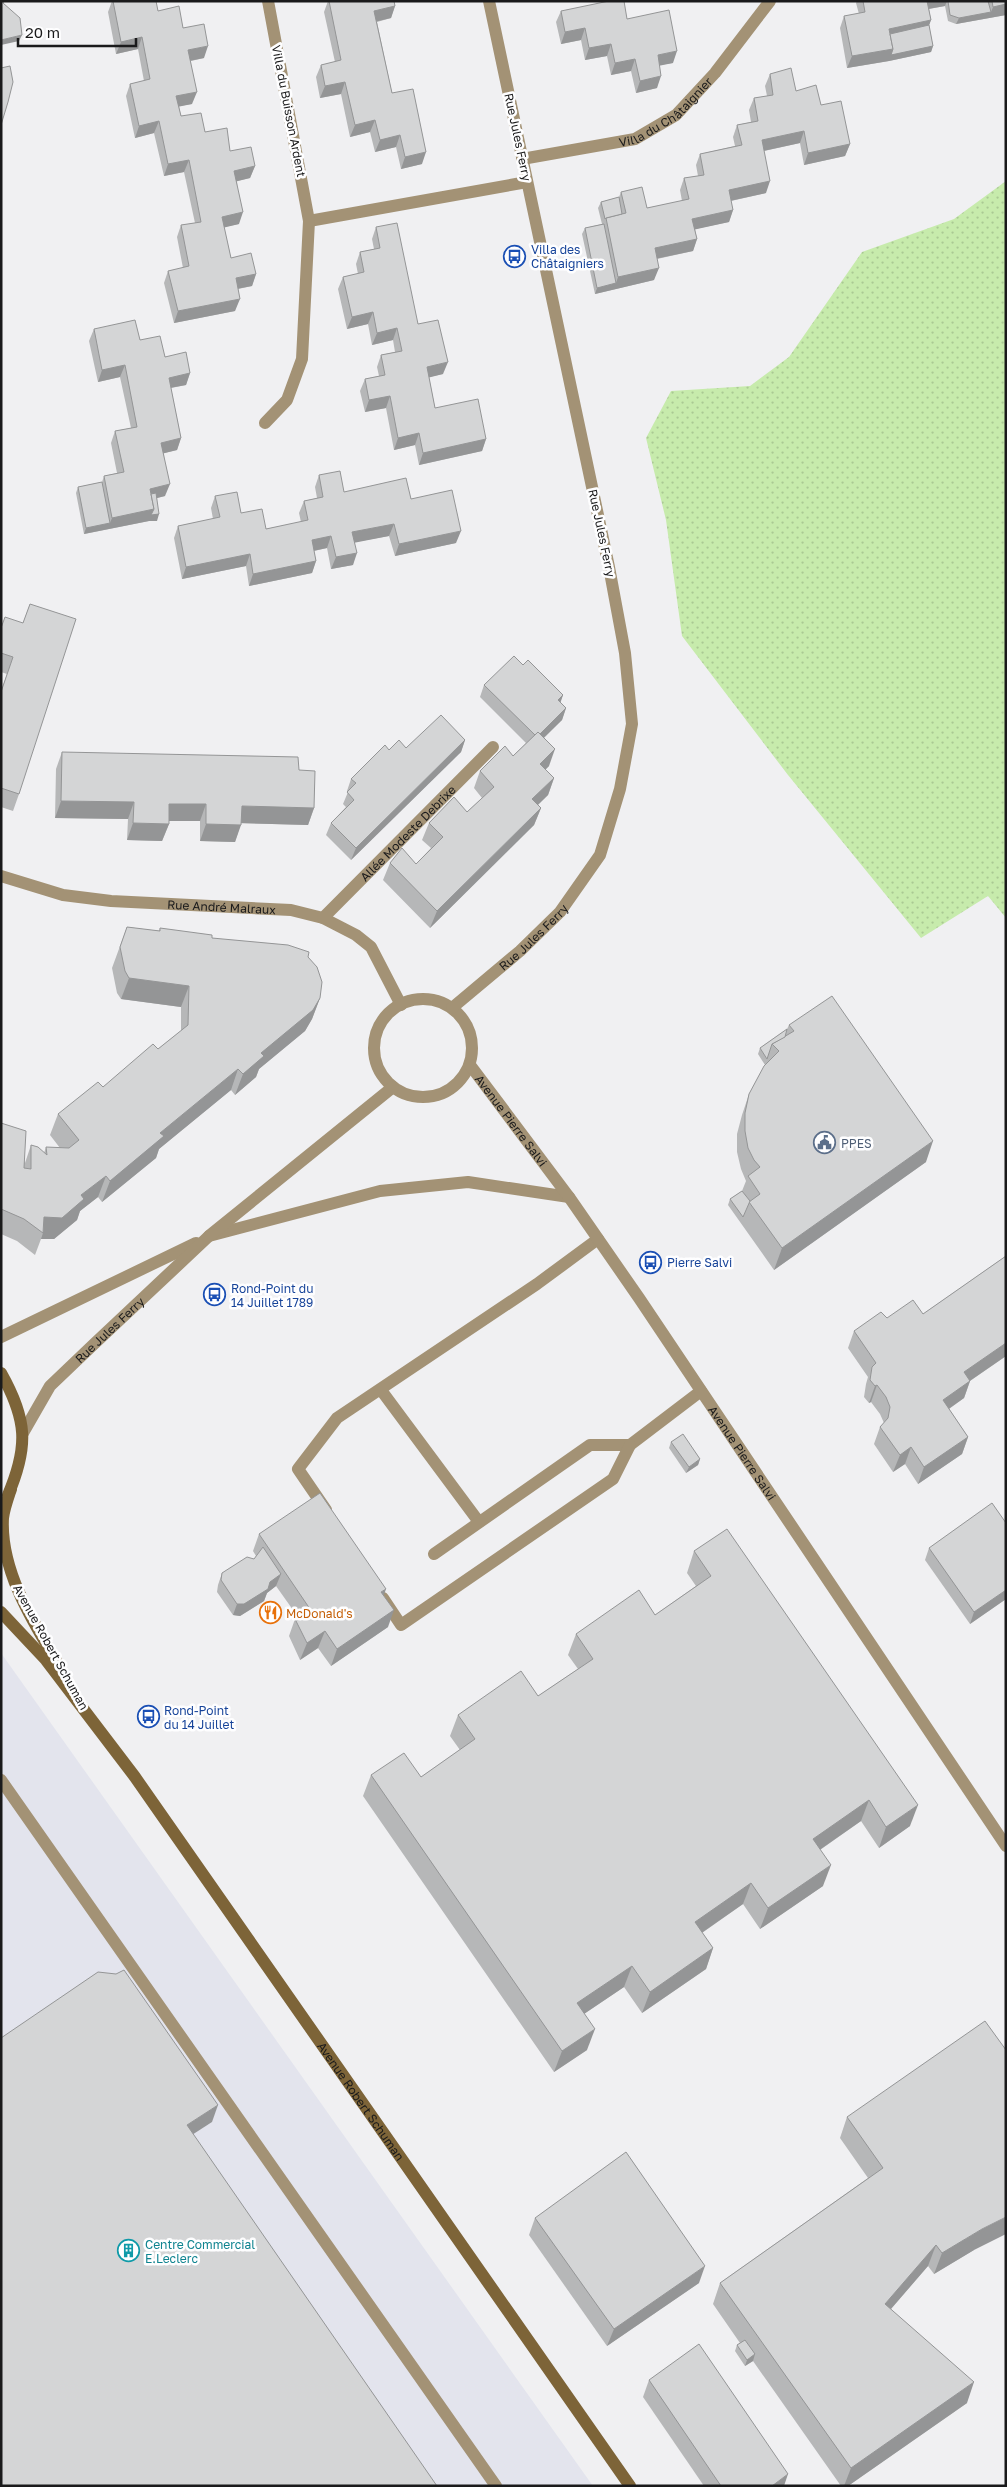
<svg xmlns="http://www.w3.org/2000/svg" width="1007" height="2487" viewBox="0 0 1007 2487" font-family="'Golos Text',sans-serif">
<style>
.built{fill:#e3e4ed}
.grass{fill:url(#grass-dots)}
.lines{fill:none;stroke-linecap:round;stroke-linejoin:round}
.lane{stroke:#a39275;stroke-width:12}
.street{stroke:#a39275;stroke-width:12}
.secondary{stroke:#7d6438;stroke-width:12}
.wall{fill:#b6b7b8}
.shaded-wall{fill:#949596}
.building{fill:#d4d5d6;stroke:#949596}
.labels{text-anchor:middle;dominant-baseline:central;stroke-width:5;stroke-linejoin:round;paint-order:stroke}
.street-label{font-size:12px;fill:#1a1a1b;stroke:#fefeff}
.transit-label{font-size:12px;fill:#164399;stroke:#fefeff;text-anchor:start}
.service-label{font-size:12px;fill:#4e5e75;stroke:#fefeff;text-anchor:start}
.food-label{font-size:12px;fill:#c56008;stroke:#fefeff;text-anchor:start}
.culture-label{font-size:12px;fill:#0d838f;stroke:#fefeff;text-anchor:start}
</style>
<defs>
<pattern id="grass-dots" width="8" height="8" patternUnits="userSpaceOnUse" patternTransform="scale(1.25)"><rect width="8" height="8" fill="#c7ebac"/><path d="M2 2h.1M6 6h.1" fill="none" stroke="#aac993" stroke-width="1.8" stroke-linecap="round"/></pattern>
</defs>
<rect width="100%" height="100%" fill="#f0f0f2"/>
<path class="built" d="M1,1653L593,2486H1Z"/>
<path class="grass" d="M1006,181V918L988,896L921,938L788,775L682,636L666,520L646,438L671,391L750,386L789,357L862,252L954,219Z"/>
<g class="lines">
<g class="lane">
<path d="M209,1236L380,1191L468,1182L569,1197"/>
<path d="M381,1390L479,1522"/>
<path d="M326,1510L298,1469L337,1418L537,1284L598,1239"/>
<path d="M434,1554L590,1445H630L701,1391"/>
<path d="M383,1598L401,1625L613,1479L630,1445"/>
<path d="M1,1780L496,2486"/>
</g>
<g class="street">
<path id="s1" d="M522,159L635,139L676,115L715,73L770,1"/>
<path d="M309,221L527,182"/>
<path d="M265,423L287,400L302,359L309,221L268,1"/>
<path id="s2" d="M1,876L63,895L111,901L291,910L323,918L356,935L371,947L401,1005"/>
<path id="s3" d="M323,918L493,747"/>
<circle cx="423" cy="1048" r="49"/>
<path id="s4" d="M452,1008L520,951L560,912L600,855L620,789L632,724L625,653L609,567L489,1"/>
<path id="s5" d="M470,1065L569,1197L639,1298L1006,1846"/>
<path d="M1,1337L196,1243"/>
<path id="s6" d="M23,1433L50,1386L94,1344L209,1236L393,1087"/>
</g>
<g class="secondary">
<path d="M1,1373C27,1419 29,1446 8,1495"/>
<path d="M11,1489C8,1498 4,1509 3,1518C0,1571 34,1624 60,1667"/>
<path id="s7" d="M1,1612L46,1660L135,1777L630,2486"/>
</g>
</g>
<g class="wall">
<path d="M112,1H161L156,2L158,11L183,28L204,58L191,61L192,104L179,106L181,116L205,132L230,151L255,166L250,178L237,181L239,224L224,227L231,258L256,274L252,286L238,289L235,311L174,323L164,283L168,271L183,268L177,237L181,225L195,223L184,172L164,176L154,133L135,138L126,96L130,84L144,81L138,49L116,54L108,12Z"/>
<path d="M328,1H394L395,6L391,18L377,22L392,93L422,164L401,169L396,147L375,152L370,132L350,137L341,94L320,98L316,77L321,65L335,62L324,12Z"/>
<path d="M857,1H1006V15L956,24L948,21L945,6L929,9L931,20L929,25L933,46L931,52L889,61L847,68L840,28L844,16L859,14L856,3Z"/>
<path d="M561,11L627,19L673,63L659,65L657,88L636,93L631,71L611,75L607,56L585,60L581,40L561,44L556,22Z"/>
<path d="M770,74L796,91L821,105L850,144L845,156L804,165L800,143L764,151L766,193L731,201L733,210L729,222L695,229L697,239L693,251L657,259L654,280L595,294L582,234L585,228L602,224L598,208L601,202L619,197L621,192L647,208L682,201L680,190L684,178L698,176L696,165L700,154L735,146L733,137L737,125L751,122L749,110L754,98L767,96L765,86Z"/>
<path d="M376,227L418,324L443,374L429,377L435,408L486,439L482,451L419,465L415,445L394,450L386,408L365,412L360,391L365,379L379,376L377,367L381,355L395,352L393,340L372,345L368,324L347,329L338,289L343,277L358,274L356,264L360,252L374,249L372,239Z"/>
<path d="M94,329L140,340L190,373L186,385L171,388L181,438L177,450L164,453L165,496L157,498V521H149L84,534L76,493L78,487L102,482L104,476L117,473L111,443L115,431L131,428L120,377L98,382L89,341Z"/>
<path d="M319,475L344,492L411,499L456,543L395,556L389,536L355,542L353,565L331,569L327,548L314,551L316,561L312,573L249,586L246,566L182,579L174,538L178,526L213,519L211,508L215,496L266,529L301,522L299,513L304,501L317,498L315,487Z"/>
<path d="M30,604L19,794L13,811L1,807V691L7,674L1,672V627L23,623Z"/>
<path d="M523,665L563,695L560,702L566,708L562,720L544,738L549,766L545,770L554,778L548,795L538,805L541,808L534,825L430,928L383,880L390,863L416,864L431,848L422,840L429,823L467,812L482,798L474,788L480,771L513,756L526,743L480,697L484,685Z"/>
<path d="M465,740L461,752L351,860L326,835L331,823L346,807L343,804L348,792L347,791L351,779L389,750Z"/>
<path d="M62,752L299,770L314,808L308,825L241,823L235,842L200,841V821H169V824L162,841L127,840L128,819L55,818L56,769Z"/>
<path d="M127,927L159,931L160,928L308,957L320,998L312,1019L305,1031L259,1069L256,1077L235,1095L231,1090L159,1149L156,1158L102,1202L98,1197L80,1211L77,1220L54,1239H41L35,1255L17,1241L1,1234V1123L25,1163L31,1145L44,1153L46,1147L60,1148L50,1135L58,1114L103,1087L158,1049L181,1031V1007L121,999L117,993L112,968Z"/>
<path d="M789,1025L926,1162L774,1270L728,1205L730,1199L742,1191L746,1181L741,1169L737,1152V1134L742,1115L749,1094L765,1065L758,1054L760,1048L787,1029Z"/>
<path d="M1006,1256V1356L970,1381L964,1398L949,1409L968,1437L962,1454L918,1484L905,1464L893,1472L874,1444L880,1427L884,1423L880,1414L871,1402L869,1403L864,1397L866,1384L868,1377L848,1348L854,1331L887,1318L923,1314Z"/>
<path d="M671,1442L700,1459L698,1465L686,1473L669,1448Z"/>
<path d="M259,1534L384,1595L388,1627L331,1666L318,1648L300,1660L289,1636L295,1619L298,1617L276,1586L267,1593L264,1601L240,1616L233,1615L217,1592L218,1585L222,1573L254,1559L256,1556L253,1551Z"/>
<path d="M929,1548L1006,1599L970,1624L925,1560Z"/>
<path d="M694,1551L910,1826L879,1848L861,1821L820,1850L823,1886L760,1929L743,1904L702,1933L713,1948L706,1969L642,2013L624,1987L584,2014L587,2050L554,2072L363,1796L371,1775L421,1777L460,1750L450,1736L458,1715L538,1696L578,1669L568,1655L576,1634L655,1615L696,1586L687,1573Z"/>
<path d="M847,2117L974,2250L934,2274L928,2266L891,2309L967,2403L848,2486H841L753,2361L745,2366L735,2351L737,2345L740,2343L713,2304L720,2283L868,2178L840,2138Z"/>
<path d="M535,2218L699,2283L607,2346L529,2235Z"/>
<path d="M649,2380L784,2486H704L643,2397Z"/>
</g>
<g class="shaded-wall">
<path d="M926,1H947L945,6L922,10Z"/>
<path d="M1006,4V15L956,24L959,18L991,12L993,7Z"/>
<path d="M395,6L391,18L370,23L374,11Z"/>
<path d="M931,20L927,31L887,34L889,29Z"/>
<path d="M585,28L581,40L561,44L565,32Z"/>
<path d="M22,35L19,41L1,45V40Z"/>
<path d="M142,37L138,49L116,54L121,42Z"/>
<path d="M611,44L607,56L585,60L589,48Z"/>
<path d="M208,46L204,58L184,62L188,50Z"/>
<path d="M933,46L931,52L889,61L847,68L852,56L893,49Z"/>
<path d="M677,51L673,63L653,67L658,55Z"/>
<path d="M635,59L631,71L611,75L615,63Z"/>
<path d="M661,76L657,88L636,93L640,81Z"/>
<path d="M345,82L341,94L320,98L325,86Z"/>
<path d="M197,92L192,104L172,108L176,96Z"/>
<path d="M375,120L370,132L350,137L355,125Z"/>
<path d="M159,121L154,133L135,138L139,126Z"/>
<path d="M804,131L800,143L758,152L762,140Z"/>
<path d="M400,135L396,147L375,152L380,140Z"/>
<path d="M850,144L845,156L804,165L808,153Z"/>
<path d="M426,152L422,164L401,169L405,157Z"/>
<path d="M189,160L184,172L164,176L168,164Z"/>
<path d="M255,166L250,178L230,183L234,171Z"/>
<path d="M770,181L766,193L725,202L729,190Z"/>
<path d="M733,210L729,222L688,231L692,219Z"/>
<path d="M243,212L239,224L218,229L222,217Z"/>
<path d="M697,239L693,251L650,260L655,248Z"/>
<path d="M659,268L654,280L595,294L597,288L616,283L618,277Z"/>
<path d="M256,274L252,286L231,290L236,278Z"/>
<path d="M240,299L235,311L174,323L178,311Z"/>
<path d="M373,312L368,324L347,329L352,317Z"/>
<path d="M397,328L393,340L372,345L377,333Z"/>
<path d="M448,362L443,374L423,379L427,367Z"/>
<path d="M125,365L120,377L98,382L102,370Z"/>
<path d="M190,373L186,385L164,389L169,378Z"/>
<path d="M390,396L386,408L365,412L369,400Z"/>
<path d="M419,433L415,445L394,450L398,438Z"/>
<path d="M181,438L177,450L157,455L161,443Z"/>
<path d="M486,439L482,451L419,465L423,453Z"/>
<path d="M170,484L165,496L149,500L150,489Z"/>
<path d="M154,509L159,514L157,521H149L84,534L86,528L110,523L112,518Z"/>
<path d="M394,524L389,536L348,544L352,532Z"/>
<path d="M461,531L456,543L395,556L399,544Z"/>
<path d="M331,536L327,548L308,552L312,540Z"/>
<path d="M357,553L353,565L331,569L336,557Z"/>
<path d="M250,554L246,566L182,579L186,567Z"/>
<path d="M316,561L312,573L249,586L253,574Z"/>
<path d="M563,695L559,707L558,700Z"/>
<path d="M566,708L562,720L532,749L536,737Z"/>
<path d="M465,740L461,752L351,860L356,848Z"/>
<path d="M555,749L549,766L534,781L540,764Z"/>
<path d="M554,778L548,795L526,816L532,799Z"/>
<path d="M61,801L134,802L128,819L55,818Z"/>
<path d="M169,804H206L200,821H163Z"/>
<path d="M242,806L314,808L308,825L235,823Z"/>
<path d="M541,808L534,825L430,928L437,911Z"/>
<path d="M133,823L169,824L162,841L127,840Z"/>
<path d="M206,824L241,825L235,842L200,841Z"/>
<path d="M129,978L189,986L181,1007L121,999Z"/>
<path d="M320,998L312,1019L305,1031L259,1069L256,1077L235,1095L243,1074L261,1053Z"/>
<path d="M238,1069L231,1090L159,1149L156,1158L102,1202L110,1181L160,1133Z"/>
<path d="M933,1141L926,1162L774,1270L782,1248Z"/>
<path d="M106,1176L98,1197L80,1211L77,1220L54,1239H41L43,1233L44,1217L81,1195Z"/>
<path d="M1006,1343V1356L958,1389L964,1372Z"/>
<path d="M970,1381L964,1398L937,1417L943,1400Z"/>
<path d="M877,1385L871,1402L869,1403L875,1386Z"/>
<path d="M968,1437L962,1454L918,1484L924,1467Z"/>
<path d="M911,1447L905,1464L893,1472L900,1455Z"/>
<path d="M700,1459L698,1465L686,1473L689,1467Z"/>
<path d="M281,1574L276,1586L267,1593L264,1601L240,1616L233,1615L237,1604Z"/>
<path d="M386,1589L380,1606L381,1592Z"/>
<path d="M1006,1590V1599L970,1624L974,1612Z"/>
<path d="M394,1610L388,1627L331,1666L337,1649Z"/>
<path d="M325,1631L318,1648L300,1660L307,1643Z"/>
<path d="M869,1800L861,1821L805,1860L813,1839Z"/>
<path d="M918,1805L910,1826L879,1848L886,1827Z"/>
<path d="M831,1865L823,1886L760,1929L768,1908Z"/>
<path d="M751,1883L743,1904L687,1943L695,1922Z"/>
<path d="M713,1948L706,1969L642,2013L650,1992Z"/>
<path d="M632,1966L624,1987L569,2024L577,2003Z"/>
<path d="M595,2029L587,2050L554,2072L562,2051Z"/>
<path d="M218,2105L212,2122L181,2142L187,2125Z"/>
<path d="M1006,2217V2234L974,2250L934,2274L942,2253L982,2229Z"/>
<path d="M936,2245L928,2266L877,2325L885,2304Z"/>
<path d="M705,2266L699,2283L607,2346L614,2329Z"/>
<path d="M755,2354L753,2361L745,2366L747,2360Z"/>
<path d="M974,2382L967,2403L848,2486H844L851,2468Z"/>
<path d="M788,2474L784,2486H772Z"/>
</g>
<g class="building">
<path d="M1,1H4L3,3L20,18L22,35L1,40Z"/>
<path d="M113,1H156L158,11L179,6L183,28L204,24L208,46L188,50L197,92L176,96L181,116L201,113L205,132L227,128L230,151L251,147L255,166L234,171L243,212L222,217L231,258L251,253L256,274L236,278L240,299L178,311L168,271L189,266L181,225L201,222L189,160L168,164L159,121L139,126L130,84L150,79L142,37L121,42Z"/>
<path d="M329,1H394L395,6L374,11L392,93L413,89L426,152L405,157L400,135L380,140L375,120L355,125L345,82L325,86L321,65L341,60Z"/>
<path d="M609,1H624L627,19L669,10L677,51L658,55L661,76L640,81L635,59L615,63L611,44L589,48L585,28L565,32L561,11Z"/>
<path d="M863,1H927L931,20L889,29L893,49L852,56L844,16L865,12Z"/>
<path d="M948,1H988L991,12L959,18L950,15Z"/>
<path d="M992,1H1006V4L993,7Z"/>
<path d="M929,25L933,46L891,55L893,49L890,34Z"/>
<path d="M10,66L13,82L8,102L1,125V68Z"/>
<path d="M791,68L796,91L816,85L821,105L841,101L850,144L808,153L804,131L762,140L770,181L729,190L733,210L692,219L697,239L655,248L659,268L618,277L606,218L626,213L621,192L642,187L647,208L689,199L684,178L704,175L700,154L742,145L737,125L758,121L754,98L773,95L770,74Z"/>
<path d="M619,197L622,214L606,218L605,219L601,202Z"/>
<path d="M397,223L418,324L438,320L448,362L427,367L435,408L478,399L486,439L423,453L419,433L398,438L390,396L369,400L365,379L385,375L381,355L402,351L397,328L377,333L373,312L352,317L343,277L364,272L360,252L380,248L376,227Z"/>
<path d="M604,224L616,283L597,288L585,228Z"/>
<path d="M135,320L140,340L160,336L165,357L186,352L190,373L169,378L181,438L161,443L170,484L150,489L154,509L112,518L104,476L124,472L115,431L137,427L125,365L102,370L94,329Z"/>
<path d="M340,471L344,492L406,478L411,499L452,490L461,531L399,544L394,524L352,532L357,553L336,557L331,536L312,540L316,561L253,574L250,554L186,567L178,526L220,517L215,496L237,492L241,513L262,509L266,529L308,520L304,501L323,497L319,475Z"/>
<path d="M102,482L110,523L86,528L78,487Z"/>
<path d="M156,493L159,514L151,515L154,509L151,494Z"/>
<path d="M30,604L76,619L19,794L1,788V692L13,657L1,653V628L5,617L23,623Z"/>
<path d="M514,656L523,665L528,660L563,695L558,700L566,708L540,734L538,732L535,735L484,685Z"/>
<path d="M441,715L465,740L356,848L331,823L354,800L347,792L356,783L351,779L385,745L389,750L399,740L406,748Z"/>
<path d="M538,732L555,749L540,764L554,778L532,799L541,808L437,911L390,863L402,848L416,864L443,837L429,823L454,797L467,812L494,787L480,771L505,746L513,756Z"/>
<path d="M62,752L298,757L299,770L315,771L314,808L242,806L241,825L206,824V804H169V824L133,823L134,802L61,801Z"/>
<path d="M127,927L160,931V928L212,935V938L288,945L309,952L308,957L317,967L322,982L320,998L313,1010L261,1053L264,1056L243,1074L238,1069L160,1133L164,1136L110,1181L106,1176L81,1195L84,1199L62,1218L44,1217L43,1233L24,1219L1,1209V1123L26,1131L24,1168L31,1169V1145L38,1147L47,1155L46,1147L69,1148L79,1140L58,1114L98,1082L103,1087L153,1044L158,1049L188,1025L189,986L129,978L125,971L120,947Z"/>
<path d="M832,996L933,1141L782,1248L749,1202L760,1194L748,1176L760,1167L754,1160L748,1148L745,1131V1113L749,1094L764,1066L779,1051L772,1044L794,1031L789,1025Z"/>
<path d="M787,1029L785,1037L772,1044L767,1059L760,1048Z"/>
<path d="M742,1191L750,1201L743,1217L730,1199Z"/>
<path d="M1006,1256V1343L964,1372L970,1381L943,1400L968,1437L924,1467L911,1447L900,1455L880,1427L888,1418L890,1407L886,1397L877,1385L875,1386L870,1380L872,1367L876,1363L854,1331L881,1312L887,1318L913,1300L923,1314Z"/>
<path d="M683,1434L700,1459L689,1467L671,1442Z"/>
<path d="M320,1493L386,1589L381,1592L394,1610L337,1649L325,1631L307,1643L295,1619L310,1609L259,1534Z"/>
<path d="M992,1503L1006,1523V1590L974,1612L929,1548Z"/>
<path d="M727,1529L918,1805L886,1827L869,1800L826,1830L813,1839L831,1865L768,1908L751,1883L695,1922L713,1948L650,1992L632,1966L577,2003L595,2029L562,2051L371,1775L404,1753L421,1777L475,1739L458,1715L521,1671L538,1696L593,1659L576,1634L639,1590L655,1615L711,1576L694,1551Z"/>
<path d="M263,1547L281,1574L270,1582L268,1589L244,1604H237L221,1580L222,1573L247,1557L254,1559Z"/>
<path d="M124,1970L218,2105L187,2125L437,2486H1V2038L98,1972L116,1974Z"/>
<path d="M985,2021L1006,2050V2217L982,2229L942,2253L936,2245L885,2304L974,2382L851,2468L720,2283L883,2168L847,2117Z"/>
<path d="M626,2152L705,2266L614,2329L535,2218Z"/>
<path d="M745,2340L755,2354L747,2360L737,2345Z"/>
<path d="M699,2344L788,2474L772,2486H721L649,2380Z"/>
</g>
<defs>
<symbol id="bus-ring" viewBox="-11 -11 22 22"><circle r="9.5" fill="#fefeff" stroke="#1a4fb4" stroke-width="1.5"/><path d="M-5-6H5V4H4V6H2V4H-2V6H-4V4H-5ZM-3.5-4V0h7V-4ZM-3.5 1.2v1.5H-2V1.2ZM2 1.2v1.5H3.5V1.2Z" fill="#1a4fb4"/></symbol>
<symbol id="civic-ring" viewBox="-11 -11 22 22"><circle r="9.5" fill="#fefeff" stroke="#5c6f8a" stroke-width="1.5"/><path d="M-.6-6.5H3V-4.5H.6V-3L4-1V1h2V6H-6V1h2V-1L-.6-3ZM-1.2 2.5V6h2.4V2.5Z" fill="#5c6f8a"/></symbol>
<symbol id="restaurant-ring" viewBox="-11 -11 22 22"><circle r="9.5" fill="#fefeff" stroke="#e8710a" stroke-width="1.5"/><path d="M-5-6h1v4h1v-4h1v4h1v-4h1v5L-1.5 .5V6h-2V.5L-5-1ZM5-6V6H3V1.5H1.5Q1.5-4 5-6Z" fill="#e8710a"/></symbol>
<symbol id="building-ring" viewBox="-11 -11 22 22"><circle r="9.5" fill="#fefeff" stroke="#0f9aa8" stroke-width="1.5"/><path d="M-4-6H4V6H1V3H-1V6H-4ZM-2.5-4.3h1.7v1.8h-1.7ZM.8-4.3h1.7v1.8H.8ZM-2.5-1h1.7V.8h-1.7ZM.8-1h1.7V.8H.8Z" fill="#0f9aa8"/></symbol>
</defs>
<g fill-rule="evenodd">
<use href="#bus-ring" x="502" y="244" width="25" height="25"/>
<use href="#civic-ring" x="812" y="1130" width="25" height="25"/>
<use href="#bus-ring" x="638" y="1250" width="25" height="25"/>
<use href="#bus-ring" x="202" y="1282" width="25" height="25"/>
<use href="#restaurant-ring" x="258" y="1600" width="25" height="25"/>
<use href="#bus-ring" x="136" y="1704" width="25" height="25"/>
<use href="#building-ring" x="116" y="2238" width="25" height="25"/>
</g>
<g class="labels">
<g class="street-label">
<text stroke="none"><textPath href="#s1" startOffset="155">Villa du Châtaignier</textPath></text>
<text transform="translate(289 111) rotate(79)">Villa du Buisson Ardent</text>
<text transform="translate(518 137) rotate(78)">Rue Jules Ferry</text>
<text transform="translate(602 533) rotate(78)">Rue Jules Ferry</text>
<text stroke="none"><textPath href="#s3" startOffset="120">Allée Modeste Debrixe</textPath></text>
<text stroke="none"><textPath href="#s2" startOffset="224">Rue André Malraux</textPath></text>
<text stroke="none"><textPath href="#s4" startOffset="108">Rue Jules Ferry</textPath></text>
<text stroke="none"><textPath href="#s5" startOffset="69">Avenue Pierre Salvi</textPath></text>
<text stroke="none"><textPath href="#s6" startOffset="136">Rue Jules Ferry</textPath></text>
<text stroke="none"><textPath href="#s5" startOffset="474">Avenue Pierre Salvi</textPath></text>
<text transform="translate(51 1647) rotate(61)">Avenue Robert Schuman</text>
<text stroke="none"><textPath href="#s7" startOffset="608">Avenue Robert Schuman</textPath></text>
</g>
<g class="transit-label">
<text x="531" y="249">Villa des<tspan x="531" dy="14">Châtaigniers</tspan></text>
<text x="667" y="1262">Pierre Salvi</text>
<text x="231" y="1288">Rond-Point du<tspan x="231" dy="14">14 Juillet 1789</tspan></text>
<text x="164" y="1710">Rond-Point<tspan x="164" dy="14">du 14 Juillet</tspan></text>
</g>
<g class="service-label">
<text x="841" y="1143">PPES</text>
</g>
<g class="food-label">
<text x="286" y="1613">McDonald's</text>
</g>
<g class="culture-label">
<text x="145" y="2244">Centre Commercial<tspan x="145" dy="14">E.Leclerc</tspan></text>
</g>
</g>
<rect width="1007" height="2487" fill="none" stroke="#1a1a1b" stroke-width="5"/>
<path d="M18 38v8h118v-8" fill="none" stroke="#1a1a1b" stroke-width="2.5"/>
<text x="25" y="38" font-size="15" fill="#1a1a1b" stroke="#fefeff" stroke-width="4" paint-order="stroke">20 m</text>
</svg>
